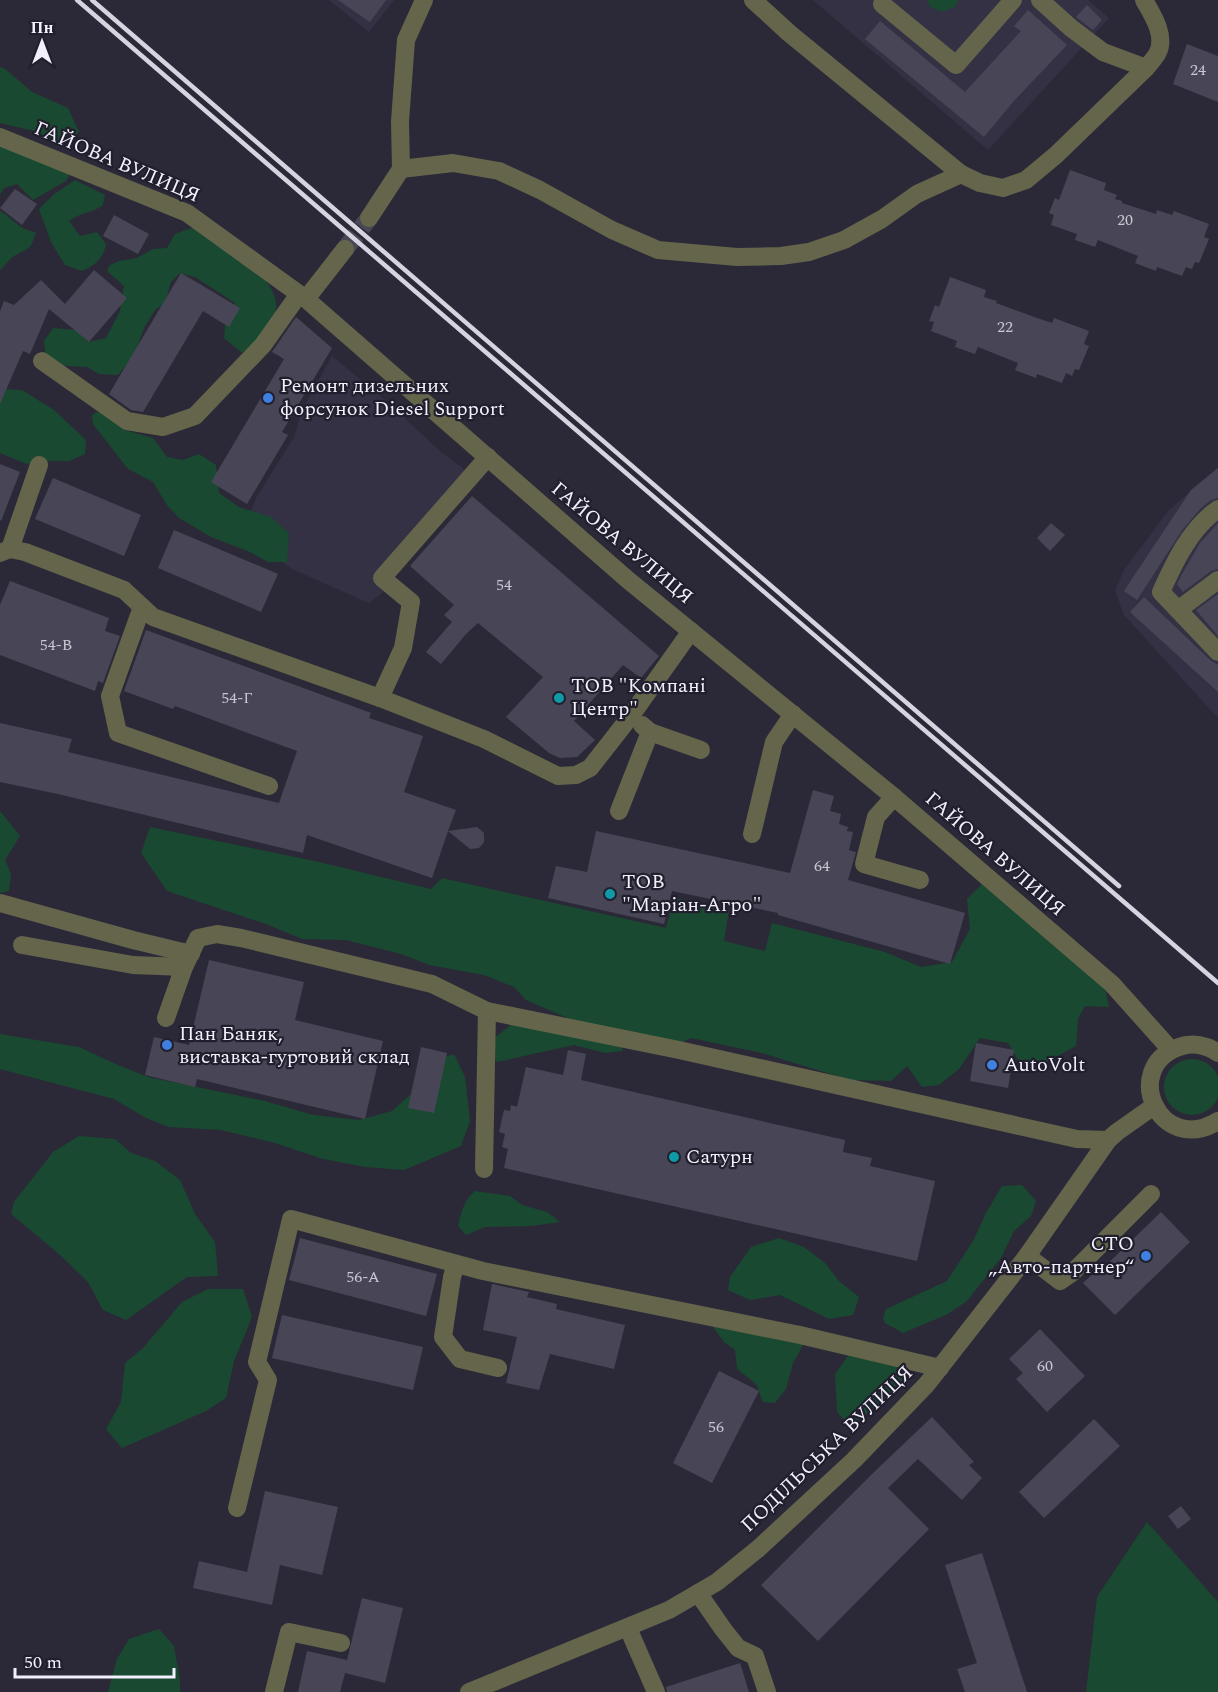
<svg xmlns="http://www.w3.org/2000/svg" width="1218" height="1692" viewBox="0 0 1218 1692" font-family="Spectral,serif">
<style>
.built{fill:#343145}
.green{fill:#194930}
.building{fill:#484656}
.lines{fill:none;stroke-linecap:round;stroke-linejoin:round}
.minor-tunnel{stroke:#494754;stroke-width:18;stroke-dasharray:18 9;stroke-linecap:butt}
.minor{stroke:#65654c;stroke-width:18}
.rail{stroke:#d5d4df;stroke-width:4.5}
.shop-dot{fill:#3f7fe0;stroke:#211f2d;stroke-width:2}
.culture-dot{fill:#0f9aa8;stroke:#211f2d;stroke-width:2}
.labels{text-anchor:middle;dominant-baseline:central;stroke-width:4.5;stroke-linejoin:round;paint-order:stroke}
.number-label{font-size:16px;fill:#c8c6d2}
.street-label{font-size:20px;fill:#f2f1fb;stroke:#211f2d}
.poi-label{font-size:20px;fill:#f2f1fb;stroke:#211f2d;text-anchor:start}
</style>
<rect width="100%" height="100%" fill="#2b2937"/>
<g class="built">
<path d="M329,0H394L369,32Z"/>
<path d="M813,0H1088L1109,18L988,150Z"/>
<path d="M332,356L385,400L440,451L477,479L383,592L369,603L292,569L243,533L256,498L294,437L302,410Z"/>
<path d="M1218,468V718L1124,615L1115,591L1124,570L1169,510Z"/>
</g>
<g class="green">
<path d="M927,0H958L956,6L943,12L930,7Z"/>
<path d="M0,67L5,69L32,92L68,108L79,132L63,145L34,131L0,123Z"/>
<path d="M0,136L73,169L66,181L33,200L17,184L4,188L0,195Z"/>
<path d="M75,180L105,195L103,205C91,214 81,212 69,221L80,236L97,232L106,244C104,258 94,266 82,271L65,265L51,242L39,209L53,195Z"/>
<path d="M0,211C15,220 19,230 36,232C30,252 29,247 14,256C9,259 5,266 0,270Z"/>
<path d="M202,224C222,240 280,279 276,309C274,326 254,342 242,353L224,338L225,325L235,303L195,277L180,273L171,282L165,303L155,310L144,328L134,356L118,375L99,374L87,367L66,366L46,361L44,341L53,328L76,330L88,342L106,338L120,311L124,286L107,271L110,265L119,261L137,258L153,249L167,248L175,234Z"/>
<path d="M0,389L22,390L54,410L86,440L85,454L69,461H42L27,464L0,453Z"/>
<path d="M96,412L112,415L125,430L153,438L167,457L183,460L199,454L216,465L219,493L239,507L271,517L289,533L287,562H268L250,552L211,537L179,518L167,505L153,482L128,469L93,424L92,415Z"/>
<path d="M0,811L20,836L5,860L11,874L9,891L0,893Z"/>
<path d="M150,827L319,862L431,889L442,878L666,928L674,898L729,910L724,941L765,951L772,923L885,952L921,967L952,962L970,929L967,899L985,881L1105,987L1109,1007L1085,1006L1078,1019L1076,1046L1039,1066L1021,1065L1008,1043L980,1038L959,1069L939,1085L922,1087L907,1066L891,1081L850,1080L762,1053L691,1038L670,1049L572,1020L526,1000L514,987L484,975L429,965L401,954L346,940L302,939L266,924L167,891L141,853Z"/>
<path d="M511,1025L614,1034L623,1051L605,1053L574,1045L497,1062L492,1052L493,1039Z"/>
<path d="M0,1034L79,1047L118,1065L148,1077L265,1101L313,1115L359,1120L392,1111L420,1086L431,1062L454,1054L465,1077L470,1121L461,1146L404,1170L365,1167L323,1159L275,1143L221,1130L169,1127L146,1118L114,1099L0,1069Z"/>
<circle cx="1192" cy="1087" r="28"/>
<path d="M79,1136L115,1139L131,1153L155,1161L180,1180L195,1214L215,1242L218,1276L187,1277L126,1320L103,1310L88,1282L59,1254L11,1214L14,1202L53,1152Z"/>
<path d="M1022,1185L1036,1201L1031,1216L1014,1231L1001,1258L967,1301L948,1314L903,1333L885,1323L883,1318L886,1309L947,1281L973,1241L986,1213L1002,1186Z"/>
<path d="M475,1191L510,1196L522,1205L547,1212L560,1222L532,1226L485,1227L466,1235L458,1226C461,1212 464,1200 475,1191Z"/>
<path d="M779,1238L804,1247L825,1263L839,1281L859,1297L853,1315L829,1319L780,1295L750,1300L728,1290L730,1277L751,1247Z"/>
<path d="M208,1289H243L252,1317L234,1361L226,1398L206,1411L122,1448L106,1429L121,1402L125,1363L143,1348L182,1302Z"/>
<path d="M741,1324L805,1342L793,1363L786,1389L775,1403L763,1402L756,1384L737,1369L735,1350L724,1342L713,1327Z"/>
<path d="M848,1356L888,1359L908,1374L902,1388L867,1413L852,1429L837,1412L835,1374Z"/>
<path d="M1147,1522L1218,1602V1692H1086L1097,1597Z"/>
<path d="M159,1629L174,1646L180,1680V1692H108L117,1659L129,1639Z"/>
</g>
<g class="building">
<path d="M338,0H386L370,22Z"/>
<path d="M1087,5L1102,20L1093,30L1076,17Z"/>
<path d="M1028,10L1067,45L1013,102L984,137L865,39L880,21L965,92L1021,31L1014,26Z"/>
<path d="M1187,44L1218,56V102L1173,84Z"/>
<path d="M1070,170L1106,183L1104,190L1117,195L1115,199L1122,201V203L1156,214L1157,210L1172,215L1174,211L1209,224L1204,237L1209,239L1199,263L1195,262L1192,269L1186,267L1182,276L1157,267L1156,271L1135,263L1138,256L1098,240L1095,247L1075,240L1077,234L1051,225L1054,215L1049,213L1055,198L1059,200Z"/>
<path d="M15,189L37,204L22,225L0,208Z"/>
<path d="M114,215L149,234L138,254L103,236Z"/>
<path d="M94,270L127,298L89,342L49,309L30,354L23,351L0,404V311L4,301L14,305L41,280L65,304Z"/>
<path d="M181,273L240,308L229,327L203,311L143,412L131,410L109,394Z"/>
<path d="M950,277L986,290L984,297L997,301L996,303L1037,318L1052,323L1054,318L1089,331L1084,344L1089,346L1079,370L1075,369L1072,376L1066,373L1062,383L1037,374L1036,378L1015,370L1018,363L978,347L975,354L955,347L957,341L931,331L934,322L929,321L935,305L939,307Z"/>
<path d="M296,317L332,348L282,432L288,435L247,504L211,482L284,359L272,352Z"/>
<path d="M0,464L20,472L1,521L0,520Z"/>
<path d="M1218,468V498L1211,500L1201,508L1183,529L1137,600L1124,591L1191,490Z"/>
<path d="M53,478L141,515L124,556L35,519Z"/>
<path d="M472,496L659,656L641,678L623,665L574,721L595,740L577,757L560,758L549,753L506,717L543,677L478,623L466,634L441,664L426,652L452,622L444,615L454,605L410,566Z"/>
<path d="M1051,523L1065,535L1050,551L1037,538Z"/>
<path d="M1218,523V569L1211,571L1183,592L1177,584L1182,574L1200,543Z"/>
<path d="M174,530L278,574L261,612L158,568Z"/>
<path d="M10,581L109,618L105,631L120,636L103,683L98,681L95,691L0,655V605Z"/>
<path d="M1218,594V636L1196,610Z"/>
<path d="M1144,597L1210,660L1218,665V692L1130,612Z"/>
<path d="M146,630L371,713L369,718L423,736L404,792L456,810L448,831L477,827L484,833V842L479,848L470,849L448,831L432,878L307,835L303,853L58,794L0,782V723L72,739L68,752L279,803L297,751L175,706L173,709L124,691Z"/>
<path d="M813,790L834,796L830,811L841,814L839,824L848,827L847,831L853,832L849,850L856,852L848,880L965,913L950,964L778,915V913L672,891L664,924L548,898L556,866L587,872L596,831L790,873Z"/>
<path d="M209,960L304,982L295,1020L383,1041L365,1119L197,1079L195,1087L145,1075L154,1037L189,1045Z"/>
<path d="M976,1043L1014,1050L1008,1088L970,1081Z"/>
<path d="M421,1047L447,1053L434,1113L408,1108Z"/>
<path d="M568,1050L586,1054L581,1080L845,1140L843,1152L872,1158L870,1166L935,1181L917,1261L504,1168L508,1149L502,1147L505,1134L499,1132L504,1110L510,1111L511,1105L517,1107L526,1067L563,1075Z"/>
<path d="M1161,1212L1190,1242L1115,1315L1083,1283L1098,1269L1100,1271Z"/>
<path d="M300,1238L437,1274L426,1316L289,1280Z"/>
<path d="M492,1284L529,1292L527,1297L557,1304L556,1309L625,1325L614,1369L550,1354L539,1390L506,1383L517,1337L483,1330Z"/>
<path d="M282,1315L423,1347L413,1390L272,1358Z"/>
<path d="M1040,1329L1085,1376L1047,1412L1016,1379L1023,1373L1009,1359Z"/>
<path d="M719,1371L759,1391L712,1483L673,1463Z"/>
<path d="M932,1417L974,1462L969,1465L982,1478L962,1500L918,1459L888,1488L929,1529L818,1641L761,1585L873,1473Z"/>
<path d="M1094,1419L1120,1446L1044,1518L1019,1492Z"/>
<path d="M265,1491L338,1507L322,1575L280,1565L272,1605L193,1588L199,1561L247,1572Z"/>
<path d="M1181,1506L1191,1519L1178,1529L1168,1516Z"/>
<path d="M982,1553L1027,1692H965L957,1669L977,1663L945,1565Z"/>
<path d="M362,1598L403,1608L385,1683L345,1673L340,1692H298L307,1651L347,1660Z"/>
<path d="M740,1663L749,1692H667L666,1687Z"/>
</g>
<g class="lines">
<path class="minor-tunnel" d="M345,249L369,218"/>
<g class="minor">
<path d="M753,0L789,33L961,174L980,183L1003,188L1026,180L1056,155L1146,68C1150,63 1156,57 1158,52C1166,35 1152,14 1144,0"/>
<path d="M1040,0L1071,28L1103,52L1146,68"/>
<path d="M882,4L956,65L1013,0"/>
<path d="M0,137L187,213L306,299L628,580L894,797L1112,984L1171,1050"/>
<path d="M401,169L453,163L499,171L540,190L612,230L658,250L737,257L781,256L809,252L844,240L882,219L917,194L961,174"/>
<path d="M369,218L401,169L400,121L406,40L424,0"/>
<path d="M306,299L345,249"/>
<path d="M42,361L127,421L163,427L195,416L263,345L299,294"/>
<path d="M1218,509C1190,529 1175,561 1161,592L1218,652"/>
<path d="M10,549L39,465"/>
<path d="M0,553L10,549L25,552L124,590L153,617L380,698L484,739L558,776L576,775L590,768L630,717L691,631"/>
<path d="M142,607L110,696L118,733L269,786"/>
<path d="M1178,610L1218,580"/>
<path d="M380,698L403,648L411,602L382,578L488,457"/>
<path d="M642,725L650,732L701,750"/>
<path d="M894,797L876,817L864,864L920,880"/>
<path d="M619,811L650,732"/>
<path d="M752,834L774,742L793,714"/>
<path d="M0,903L133,940L191,954"/>
<path d="M22,945L133,965L184,967"/>
<path d="M166,1018L184,967L198,938L217,934L241,938L432,984L487,1011L679,1050L1077,1139L1108,1140"/>
<path d="M1218,1053C1207,1045 1192,1042 1179,1047C1120,1068 1160,1157 1218,1121"/>
<path d="M484,1169L487,1011"/>
<path d="M1027,1256L1060,1281L1073,1272L1151,1194"/>
<path d="M456,1264L452,1277L443,1337L460,1359L498,1368"/>
<path d="M237,1508L268,1380L257,1362L291,1219L483,1271L800,1335L940,1368"/>
<path d="M698,1593L723,1629L738,1648L755,1656L767,1692"/>
<path d="M628,1628L656,1692"/>
<path d="M274,1692L289,1632L341,1643"/>
<path d="M469,1692L669,1610L717,1582L759,1548L854,1460L927,1384L1027,1256L1108,1140L1117,1132L1154,1106"/>
</g>
<g class="rail">
<path d="M77,0L1218,983"/>
<path d="M92,0L1119,886"/>
</g>
</g>
<g class="shop-dot">
<circle cx="268" cy="398" r="6"/>
<circle cx="167" cy="1045" r="6"/>
<circle cx="992" cy="1065" r="6"/>
<circle cx="1146" cy="1256" r="6"/>
</g>
<g class="culture-dot">
<circle cx="559" cy="698" r="6"/>
<circle cx="610" cy="894" r="6"/>
<circle cx="674" cy="1157" r="6"/>
</g>
<g class="labels">
<g class="number-label">
<text x="1198" y="70">24</text>
<text x="1125" y="220">20</text>
<text x="1005" y="327">22</text>
<text x="504" y="585">54</text>
<text x="56" y="645">54-В</text>
<text x="237" y="698">54-Г</text>
<text x="822" y="866">64</text>
<text x="363" y="1277">56-А</text>
<text x="1045" y="1366">60</text>
<text x="716" y="1427">56</text>
</g>
<g class="street-label">
<text transform="translate(117 162) rotate(23)">ГАЙОВА ВУЛИЦЯ</text>
<text transform="translate(622 543) rotate(40)">ГАЙОВА ВУЛИЦЯ</text>
<text transform="translate(995 854) rotate(41)">ГАЙОВА ВУЛИЦЯ</text>
<text transform="translate(827 1449) rotate(-44)">ПОДІЛЬСЬКА ВУЛИЦЯ</text>
</g>
<g class="poi-label">
<text x="280" y="386">Ремонт дизельних<tspan x="280" dy="23">форсунок Diesel Support</tspan></text>
<text x="571" y="686">ТОВ "Компані<tspan x="571" dy="23">Центр"</tspan></text>
<text x="622" y="882">ТОВ<tspan x="622" dy="23">"Маріан-Агро"</tspan></text>
<text x="179" y="1034">Пан Баняк,<tspan x="179" dy="23">виставка-гуртовий склад</tspan></text>
<text x="1004" y="1065">AutoVolt</text>
<text x="686" y="1157">Сатурн</text>
<text x="1134" y="1244" text-anchor="end">СТО<tspan x="1134" dy="23">„Авто-партнер“</tspan></text>
</g>
</g>
<g transform="translate(42 42)" stroke="#211f2d" stroke-width="4.5" paint-order="stroke">
<path d="M0-4.5L10 22L0 15L-10 22Z" fill="#f2f1fb"/>
<text y="-9" font-size="16" font-weight="bold" text-anchor="middle" fill="#f2f1fb">Пн</text>
</g>
<path d="M15 1668v9h159v-9" fill="none" stroke="#f2f1fb" stroke-width="3"/>
<text x="24" y="1668" font-size="18" fill="#f2f1fb" stroke="#211f2d" stroke-width="4.5" paint-order="stroke">50 m</text>
</svg>
